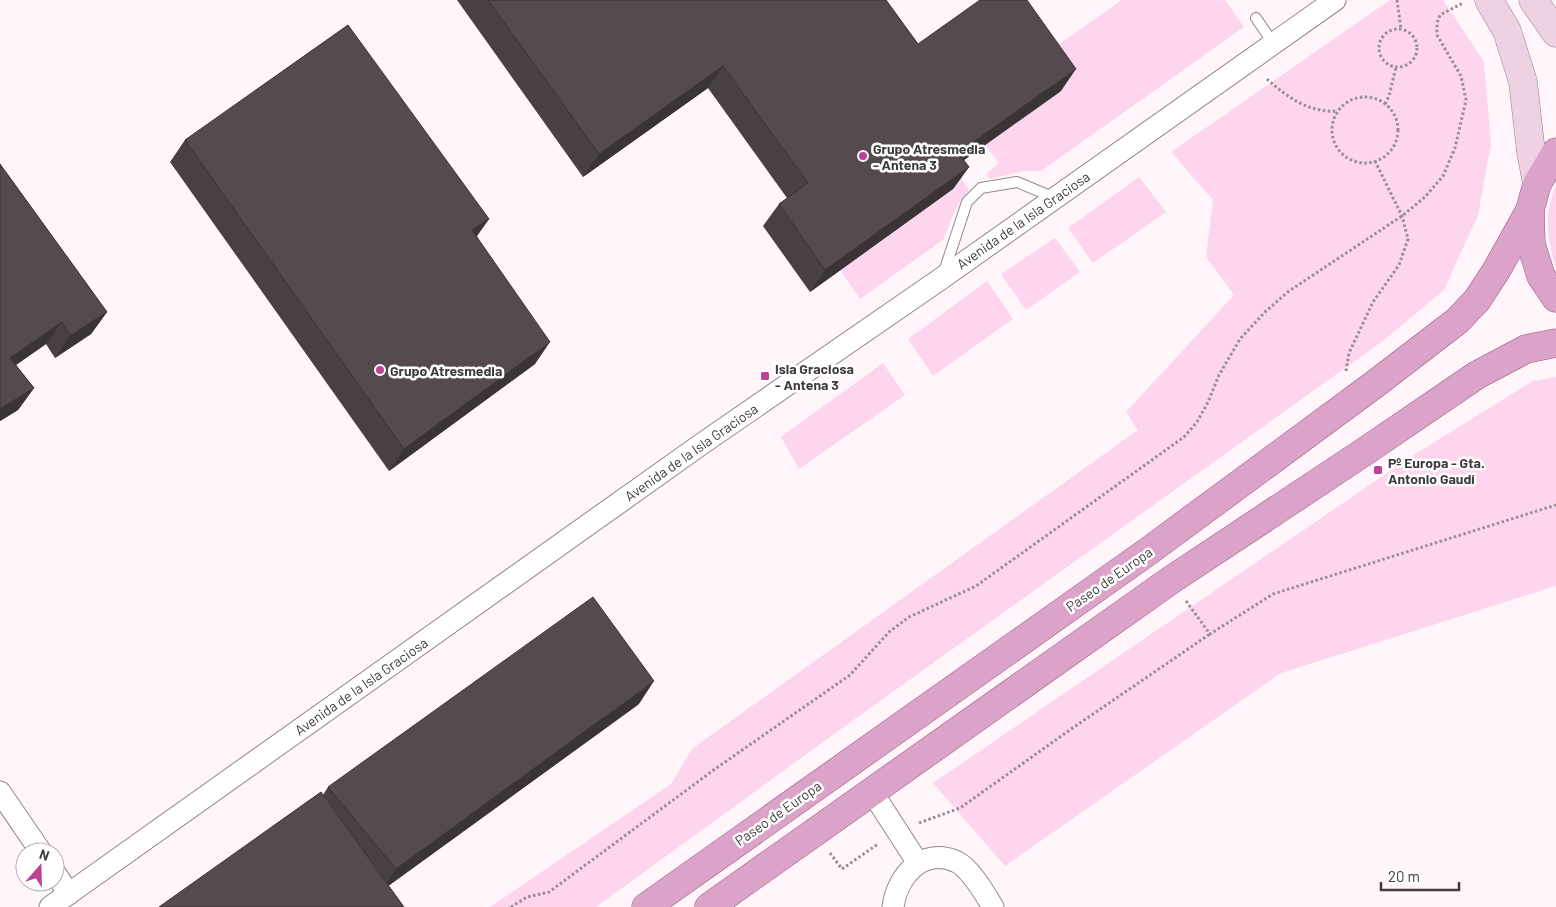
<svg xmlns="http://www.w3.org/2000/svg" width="1556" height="907" viewBox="0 0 1556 907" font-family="Barlow,sans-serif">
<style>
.green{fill:#fdd5ec}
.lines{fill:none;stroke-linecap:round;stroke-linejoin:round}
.service-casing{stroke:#92878d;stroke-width:12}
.minor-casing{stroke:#92878d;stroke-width:23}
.secondary-casing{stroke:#92878d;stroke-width:29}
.primary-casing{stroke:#965780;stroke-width:29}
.path{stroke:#968f93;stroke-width:3;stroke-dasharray:2.5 2.5;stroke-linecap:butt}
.service{stroke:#fff;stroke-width:10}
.minor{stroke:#fff;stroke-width:21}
.secondary{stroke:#eed1e3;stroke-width:28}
.primary{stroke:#dca3c8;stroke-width:28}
.wall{fill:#484044}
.shaded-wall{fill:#3b3437}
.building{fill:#544a4f;stroke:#3b3437}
.poi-dot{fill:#bd4396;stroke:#fff;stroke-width:2}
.labels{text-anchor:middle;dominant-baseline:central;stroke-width:5;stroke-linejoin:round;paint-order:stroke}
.poi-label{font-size:14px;font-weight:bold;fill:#403b3e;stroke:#fff;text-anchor:start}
.street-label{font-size:14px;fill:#403b3e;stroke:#fff}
</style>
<rect width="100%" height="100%" fill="#fff5fa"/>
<g class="green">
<path d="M1122,0H1225L1244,27L1041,171H1024L989,179L986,174L999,163L985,145L1061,91L1038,59Z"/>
<path d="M1390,0H1443L1484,62L1491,144L1478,215L1444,290L1384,340L841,729L596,907H490L671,784L693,748L1138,430L1126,412L1234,295L1206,257L1213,200L1171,152Z"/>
<path d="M954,167L969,190L956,208L943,240L860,299L840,270L953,190Z"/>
<path d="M1139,177L1166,212L1093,263L1068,228Z"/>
<path d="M1556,185V267C1546,238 1544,214 1556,185Z"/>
<path d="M1055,238L1080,272L1026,310L1001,274Z"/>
<path d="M987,281L1013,319L933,376L908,339Z"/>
<path d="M883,363L905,395L799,469L781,437Z"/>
<path d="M1556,377V586L1281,673L1005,866L933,783L1412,456L1533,381Z"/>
</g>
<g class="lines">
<defs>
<g id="service">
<path d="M1256,18L1273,43"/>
<path d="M944,272L967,202L981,188L1017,182L1055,198"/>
</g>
<g id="minor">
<path d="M0,792L41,852"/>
<path d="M872,792L918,863"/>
<path d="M55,873L69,894"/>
<path d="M50,907L703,443L942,278L1335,0"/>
<path d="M893,907C897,876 923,846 957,862C971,869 985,894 993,907"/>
</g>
<g id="secondary">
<path d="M1489,0L1507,31L1523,82L1531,152L1537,184"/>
<path d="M1533,0L1556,33"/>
</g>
<g id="primary">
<path d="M1556,152L1537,184L1530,210L1531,244L1541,276L1556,298"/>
<path d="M646,907L1150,550L1375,384L1457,321L1477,300L1496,271L1530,210"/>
<path d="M709,907L1171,580L1364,452L1477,375L1526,349L1556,343"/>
</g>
</defs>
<use href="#service" class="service-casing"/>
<use href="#minor" class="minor-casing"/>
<use href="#secondary" class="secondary-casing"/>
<use href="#primary" class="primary-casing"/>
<g class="path">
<path d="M1397,0L1401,29"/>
<circle cx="1398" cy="48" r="19"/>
<path d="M1267,79C1287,97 1309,113 1337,111"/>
<circle cx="1365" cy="130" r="33"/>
<path d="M1385,104L1389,96L1396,67"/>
<path d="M1346,371L1349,353L1373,302L1399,265L1408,239L1402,216L1375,161"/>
<path d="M1186,601L1210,634L1273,594L1556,505"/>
<path d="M919,823L960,808L1074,727L1210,634"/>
<path d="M830,853L842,869L878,844"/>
<path d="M511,907L527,897L549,892L715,769L850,675L889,632L909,617L976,586L1184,437L1197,422L1208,402L1219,375L1240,339L1265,312L1289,291L1402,216L1425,197L1443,176L1455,148L1466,100L1461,76L1437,35V23L1440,15L1463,3"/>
</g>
<use href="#service" class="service"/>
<use href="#minor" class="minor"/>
<use href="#secondary" class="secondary"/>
<use href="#primary" class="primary"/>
</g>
<g class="wall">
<path d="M457,0H886L918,44L1061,91L964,160L969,167L953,189L810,292L763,226L779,204L787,198L708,88L583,177Z"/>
<path d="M185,140L489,219L477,236L535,364L389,471L170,162Z"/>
<path d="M0,164L107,312L91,334L55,358L46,344L16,365L34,388L18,410L0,421Z"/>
<path d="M639,704L388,886L323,795L328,787Z"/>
</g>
<g class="shaded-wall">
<path d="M723,66L708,88L583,177L599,154Z"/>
<path d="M1076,69L1061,91L943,175L958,153Z"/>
<path d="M969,167L953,189L810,292L825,270Z"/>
<path d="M489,219L473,241L472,230Z"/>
<path d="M107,312L91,334L55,358L70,336Z"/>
<path d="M62,322L46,344L0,376L10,358Z"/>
<path d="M550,342L535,364L389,471L404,449Z"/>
<path d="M34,388L18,410L0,421V409Z"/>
<path d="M654,681L639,704L380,892L396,869Z"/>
</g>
<g class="building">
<path d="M488,0H886L918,44L980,0H1027L1076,69L958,153L969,167L825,270L779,204L808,183L723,66L599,154Z"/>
<path d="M348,25L489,219L472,230L550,342L404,449L185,140Z"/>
<path d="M0,164L107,312L70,336L62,322L10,358L34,388L0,409Z"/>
<path d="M593,597L654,681L396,869L328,787Z"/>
<path d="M321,792L404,907H159Z"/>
</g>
<g class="poi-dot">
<circle cx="863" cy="156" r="5"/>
<circle cx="380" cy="370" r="5"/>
<rect x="760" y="371" width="10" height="10" rx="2.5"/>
<rect x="1373" y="465" width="10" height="10" rx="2.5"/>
</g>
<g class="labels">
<g class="poi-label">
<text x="873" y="148">Grupo Atresmedia<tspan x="873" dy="16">- Antena 3</tspan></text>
<text x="775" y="368">Isla Graciosa<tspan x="775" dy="16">- Antena 3</tspan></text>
<text x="390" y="370">Grupo Atresmedia</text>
<text x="1388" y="462">Pº Europa - Gta.<tspan x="1388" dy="16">Antonio Gaudí</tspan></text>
</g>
<g class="street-label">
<text transform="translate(1023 220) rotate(-35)">Avenida de la Isla Graciosa</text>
<text transform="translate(691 452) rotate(-35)">Avenida de la Isla Graciosa</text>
<text transform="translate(1109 579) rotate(-35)">Paseo de Europa</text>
<text transform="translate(361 686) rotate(-35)">Avenida de la Isla Graciosa</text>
<text transform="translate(778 813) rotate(-35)">Paseo de Europa</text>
</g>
</g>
<g transform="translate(40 867) rotate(20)"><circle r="24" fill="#ffffff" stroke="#b3b1b2"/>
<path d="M0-4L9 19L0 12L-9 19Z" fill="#bd4396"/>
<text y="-8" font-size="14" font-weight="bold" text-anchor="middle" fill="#403b3e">N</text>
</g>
<path d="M1381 882v8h78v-8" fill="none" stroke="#403b3e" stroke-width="2.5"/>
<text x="1388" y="882" font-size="15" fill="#403b3e" stroke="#ffffff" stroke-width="4" paint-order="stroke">20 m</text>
</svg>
